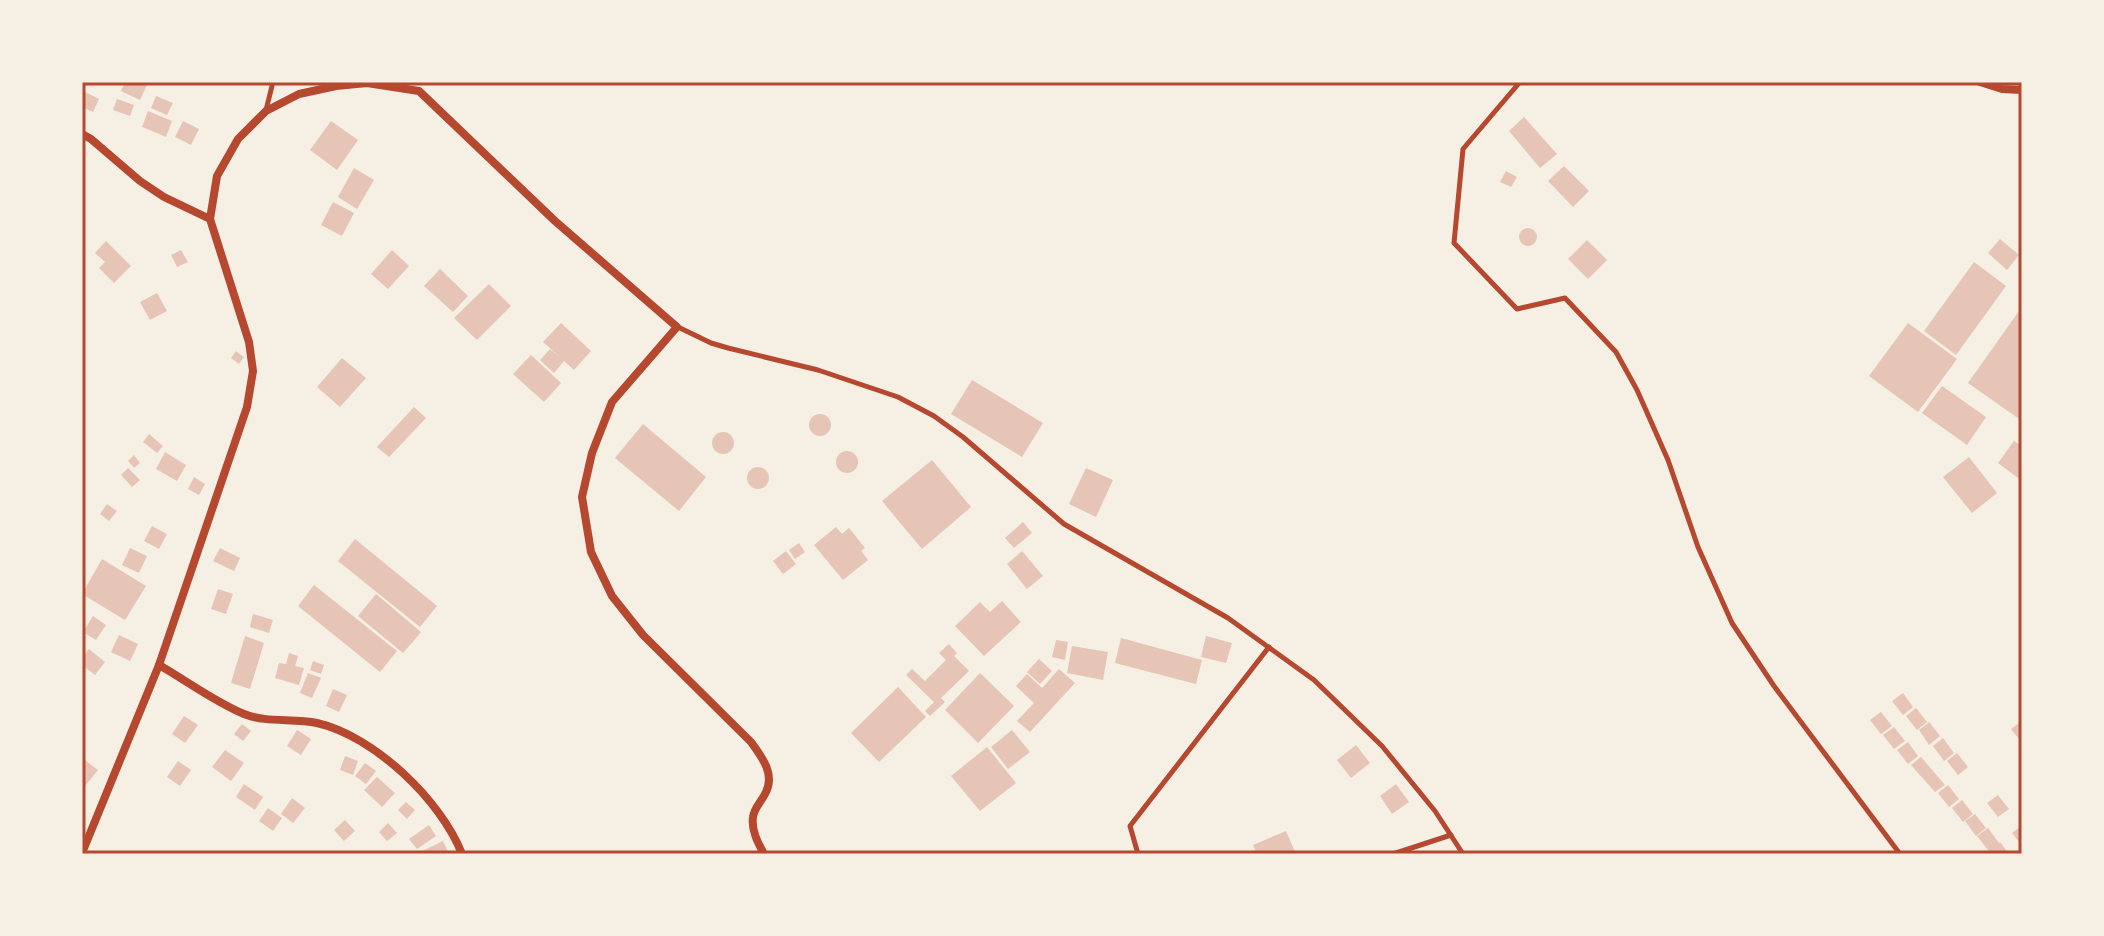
<svg xmlns="http://www.w3.org/2000/svg" width="2104" height="936" viewBox="0 0 2104 936" font-family="'Nunito Sans',sans-serif">
<style>
.building{fill:#e6c5b7}
.lines{fill:none;stroke-linecap:round;stroke-linejoin:round}
.service{stroke:#b5482f;stroke-width:5}
.minor{stroke:#b5482f;stroke-width:8}
.neatline{fill:none;stroke:#b5482f;stroke-width:3}
</style>
<rect width="100%" height="100%" fill="#f6efe4"/>
<g class="building">
<path d="M125,82H141L147,85L140,100L121,91Z"/>
<path d="M83,91L99,99L93,112L82,107Z"/>
<path d="M156,96L173,103L167,115L151,108Z"/>
<path d="M117,99L134,105L130,116L113,110Z"/>
<path d="M148,111L172,121L166,137L142,127Z"/>
<path d="M1524,117L1557,154L1540,168L1509,131Z"/>
<path d="M183,121L199,129L191,145L175,137Z"/>
<path d="M331,121L358,140L337,170L310,150Z"/>
<path d="M1564,166L1589,191L1573,207L1548,181Z"/>
<path d="M354,168L374,180L357,209L338,197Z"/>
<path d="M1506,171L1517,177L1511,187L1500,182Z"/>
<path d="M333,202L354,213L342,236L321,225Z"/>
<circle cx="1528" cy="237" r="9"/>
<path d="M2000,239L2019,255L2007,270L1988,253Z"/>
<path d="M1587,240L1607,260L1588,279L1568,259Z"/>
<path d="M106,241L131,266L114,283L99,268L105,262L95,253Z"/>
<path d="M181,250L188,262L177,267L171,255Z"/>
<path d="M392,250L409,266L388,289L371,274Z"/>
<path d="M1974,262L2006,286L1956,355L1924,331Z"/>
<path d="M440,269L468,296L453,312L424,286Z"/>
<path d="M489,284L511,306L477,340L454,318Z"/>
<path d="M157,293L167,311L150,320L140,302Z"/>
<path d="M2019,311L2022,313V421L1968,383Z"/>
<path d="M561,323L591,351L574,370L564,361L554,373L540,360L550,349L561,358L543,342Z"/>
<path d="M1908,323L1957,359L1918,412L1869,376Z"/>
<path d="M236,351L244,357L239,364L231,358Z"/>
<path d="M531,355L561,383L544,402L513,374Z"/>
<path d="M342,358L366,378L340,407L317,387Z"/>
<path d="M972,380L1043,423L1022,457L951,414Z"/>
<path d="M1942,386L1986,417L1967,445L1922,413Z"/>
<path d="M414,407L426,418L389,457L377,447Z"/>
<circle cx="820" cy="425" r="11"/>
<path d="M643,424L706,477L679,511L615,458Z"/>
<circle cx="723" cy="443" r="11"/>
<path d="M149,434L163,446L157,453L143,442Z"/>
<path d="M2014,441L2022,446V481L1998,463Z"/>
<circle cx="847" cy="462" r="11"/>
<path d="M165,452L186,465L177,481L156,469Z"/>
<path d="M134,455L140,463L134,468L128,461Z"/>
<path d="M1969,457L1997,493L1972,513L1943,477Z"/>
<path d="M932,460L971,507L922,549L882,501Z"/>
<circle cx="758" cy="478" r="11"/>
<path d="M128,468L140,480L132,487L121,475Z"/>
<path d="M1086,468L1113,480L1096,517L1069,504Z"/>
<path d="M194,477L205,484L199,495L188,489Z"/>
<path d="M107,504L117,511L109,521L100,514Z"/>
<path d="M1023,522L1032,533L1014,548L1005,538Z"/>
<path d="M152,526L167,534L159,549L144,541Z"/>
<path d="M836,527L842,534L849,528L865,548L861,551L868,560L843,580L814,545Z"/>
<path d="M355,539L437,606L420,627L338,561Z"/>
<path d="M799,543L805,552L795,559L789,550Z"/>
<path d="M130,548L147,556L139,573L122,565Z"/>
<path d="M220,548L240,558L234,571L213,561Z"/>
<path d="M786,551L796,564L783,574L773,561Z"/>
<path d="M1022,551L1043,576L1027,589L1007,564Z"/>
<path d="M102,559L146,586L125,620L82,594Z"/>
<path d="M314,585L397,651L380,672L298,606Z"/>
<path d="M218,589L233,594L226,614L211,609Z"/>
<path d="M376,594L421,632L403,653L358,616Z"/>
<path d="M1002,601L1021,622L984,656L955,626L980,602L990,612Z"/>
<path d="M253,614L273,620L269,633L250,627Z"/>
<path d="M93,616L106,625L96,640L83,632Z"/>
<path d="M119,635L138,644L130,661L111,652Z"/>
<path d="M245,636L264,643L250,689L231,683Z"/>
<path d="M1206,636L1232,643L1226,663L1201,657Z"/>
<path d="M1121,638L1202,660L1196,684L1115,663Z"/>
<path d="M1056,640L1068,642L1065,660L1052,657Z"/>
<path d="M949,644L957,653L954,656L969,671L941,698L945,702L930,716L925,711L934,702L906,675L912,669L925,681L946,660L939,653Z"/>
<path d="M1072,646L1108,652L1103,680L1067,673Z"/>
<path d="M89,649L105,662L95,675L82,665V657Z"/>
<path d="M289,653L298,656L295,666L304,668L299,685L275,678L279,663L286,664Z"/>
<path d="M1039,659L1052,671L1040,684L1027,672Z"/>
<path d="M313,661L324,665L321,674L310,670Z"/>
<path d="M1059,669L1075,683L1030,732L1017,721L1034,703L1016,686L1027,674L1042,688Z"/>
<path d="M308,673L321,678L312,698L300,693Z"/>
<path d="M980,673L1014,706L978,743L945,710Z"/>
<path d="M898,687L926,717L879,762L851,733Z"/>
<path d="M333,689L347,695L339,712L326,706Z"/>
<path d="M1903,693L1913,707L1903,715L1892,701Z"/>
<path d="M1916,708L1927,722L1917,730L1906,716Z"/>
<path d="M1881,712L1892,726L1881,734L1870,720Z"/>
<path d="M184,716L198,725L185,743L172,734Z"/>
<path d="M2022,721V743L2011,729Z"/>
<path d="M1929,722L1940,736L1929,745L1919,730Z"/>
<path d="M242,724L251,731L243,741L234,734Z"/>
<path d="M1894,727L1905,741L1894,749L1883,735Z"/>
<path d="M297,730L311,739L301,755L287,746Z"/>
<path d="M1012,730L1030,752L1008,769L991,747Z"/>
<path d="M1943,738L1954,753L1944,761L1933,746Z"/>
<path d="M1908,742L1918,756L1908,764L1897,750Z"/>
<path d="M1356,745L1370,763L1351,778L1337,760Z"/>
<path d="M987,747L1016,783L980,811L951,776Z"/>
<path d="M225,750L244,763L231,781L212,767Z"/>
<path d="M1957,753L1968,767L1958,775L1947,761Z"/>
<path d="M345,756L358,761L353,775L340,770Z"/>
<path d="M1921,757L1945,785L1935,792L1911,765Z"/>
<path d="M82,758L98,770L82,790Z"/>
<path d="M178,761L191,770L180,786L167,777Z"/>
<path d="M365,763L376,771L366,784L355,776Z"/>
<path d="M377,777L395,793L382,807L364,790Z"/>
<path d="M244,784L263,797L255,810L236,797Z"/>
<path d="M1396,784L1409,802L1392,814L1380,796Z"/>
<path d="M1948,785L1959,799L1949,807L1938,793Z"/>
<path d="M1998,795L2009,809L1998,817L1987,803Z"/>
<path d="M292,798L305,808L293,823L281,814Z"/>
<path d="M1962,800L1973,814L1963,822L1952,808Z"/>
<path d="M406,802L415,810L407,819L398,810Z"/>
<path d="M268,808L282,818L273,831L259,821Z"/>
<path d="M1975,814L1986,828L1976,836L1965,821Z"/>
<path d="M345,820L355,831L344,841L334,830Z"/>
<path d="M388,823L397,833L387,841L379,832Z"/>
<path d="M429,825L436,836L417,849L409,839Z"/>
<path d="M2022,825V846L2012,833Z"/>
<path d="M1988,828L1999,843L2000,842L2009,854H1993L1988,850L1977,836Z"/>
<path d="M1286,831L1296,854H1257L1253,845Z"/>
<path d="M443,841L449,854H416Z"/>
</g>
<g class="lines">
<g class="service">
<path d="M1520,82L1463,149L1454,243L1517,309L1565,298L1616,352L1637,390L1668,460L1698,547L1732,623L1774,686L1900,854"/>
<path d="M266,110L273,82"/>
<path d="M678,327L711,343L728,348L818,370L898,397L934,416L963,437L1064,524L1228,618L1314,680L1382,746L1435,811L1463,854"/>
<path d="M1138,854L1130,826L1269,647"/>
<path d="M1393,854L1451,835"/>
</g>
<g class="minor">
<path d="M1980,82L2002,89L2022,90"/>
<path d="M82,134L91,139L140,181L164,197L210,219"/>
<path d="M159,665C187,681 215,702 244,714C266,723 293,718 317,723C374,736 441,800 462,854"/>
<path d="M82,853L159,665L247,407L253,371L249,342L210,219L217,176L238,139L266,111L299,94L336,86L367,83L419,91L555,221L677,327L612,402L592,453L582,497L591,552L612,596L643,635L751,742C762,757 776,775 765,794C761,802 754,808 753,817C751,830 758,843 764,854"/>
</g>
</g>
<rect width="2104" height="936" fill="none" stroke="#f6efe4" stroke-width="168"/>
<rect x="84" y="84" width="1936" height="768" class="neatline"/>
</svg>
